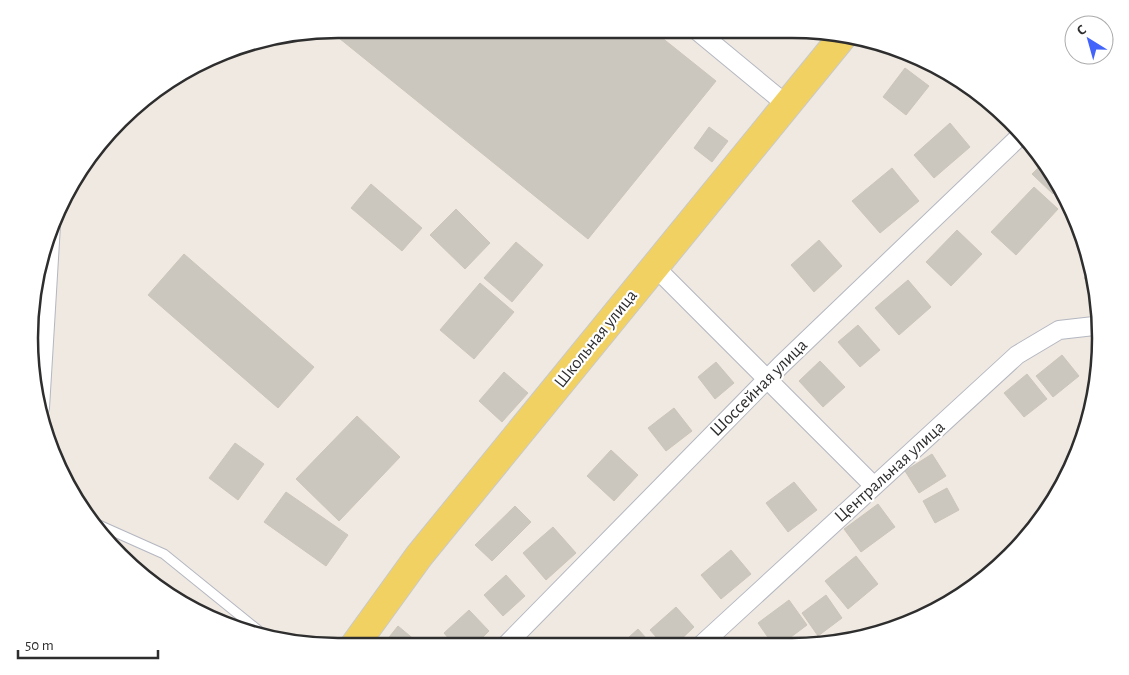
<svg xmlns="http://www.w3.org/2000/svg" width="1129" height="675" viewBox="0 0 1129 675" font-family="'Alegreya Sans',sans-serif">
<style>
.building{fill:#cbc7bf;stroke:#cbc5ba}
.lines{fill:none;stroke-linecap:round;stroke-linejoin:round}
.lane-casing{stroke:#b4b7c1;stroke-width:11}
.street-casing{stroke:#b4b7c1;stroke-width:20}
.primary-casing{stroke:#c9c9c9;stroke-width:30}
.lane{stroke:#fff;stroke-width:9}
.street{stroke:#fff;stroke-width:18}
.primary{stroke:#f2d163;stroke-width:28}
.labels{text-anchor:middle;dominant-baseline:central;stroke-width:4.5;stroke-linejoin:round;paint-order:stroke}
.street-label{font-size:18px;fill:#2e2e2e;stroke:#fff}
.rim{fill:none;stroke:#2e2e2e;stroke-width:2.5}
</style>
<rect width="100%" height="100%" fill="#efe9e1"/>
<g class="building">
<path d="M338,29H651L716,81L588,239L329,30Z"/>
<path d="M905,68L929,86L906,115L883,97Z"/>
<path d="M950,123L970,147L934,178L914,155Z"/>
<path d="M709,127L728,141L712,162L694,148Z"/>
<path d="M1044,162L1048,166L1058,189L1053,194L1032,174Z"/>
<path d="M892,168L919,201L880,233L852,201Z"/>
<path d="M371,184L422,228L402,251L351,208Z"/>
<path d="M1034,187L1058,209L1016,255L991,232Z"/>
<path d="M456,209L490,243L465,269L430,235Z"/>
<path d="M957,230L982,254L951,286L926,262Z"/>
<path d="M819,240L842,266L814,292L791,265Z"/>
<path d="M516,242L543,265L512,302L484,278Z"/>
<path d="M184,254L314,367L278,408L148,295Z"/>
<path d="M1092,271L1094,278V290L1084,278Z"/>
<path d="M908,280L931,307L899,335L875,308Z"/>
<path d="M480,283L514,312L474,359L440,330Z"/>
<path d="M858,325L880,350L860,367L838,342Z"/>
<path d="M1062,355L1079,376L1053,397L1036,376Z"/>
<path d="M820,361L845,387L823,407L799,381Z"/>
<path d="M716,362L734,383L715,399L698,377Z"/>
<path d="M504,372L528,393L502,422L479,401Z"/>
<path d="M1027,374L1047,399L1024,417L1004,393Z"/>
<path d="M674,408L692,431L666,451L648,428Z"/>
<path d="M357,416L400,457L339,521L296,479Z"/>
<path d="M235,443L264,464L238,500L209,478Z"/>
<path d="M611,450L638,475L614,501L587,476Z"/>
<path d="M932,454L946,476L919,493L905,471Z"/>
<path d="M794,482L817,510L788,532L766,503Z"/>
<path d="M947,488L959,510L935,523L923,501Z"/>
<path d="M286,492L348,535L326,566L264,522Z"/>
<path d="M878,504L895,527L861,552L844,529Z"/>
<path d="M515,506L531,522L492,561L475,545Z"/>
<path d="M553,527L576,553L546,580L523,553Z"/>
<path d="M731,550L751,574L721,599L701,575Z"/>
<path d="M856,556L878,584L848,609L825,581Z"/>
<path d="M506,575L525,596L503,616L484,595Z"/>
<path d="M826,595L842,618L818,636L802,613Z"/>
<path d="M789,600L807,625L779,646H774L758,623Z"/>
<path d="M676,607L694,627L674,646H664L650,630Z"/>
<path d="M469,610L489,631L474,646H455L444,633Z"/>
<path d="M398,626L422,646H382Z"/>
<path d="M638,629L653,646H619Z"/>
</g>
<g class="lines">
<defs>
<path id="lane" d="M90,521L164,554L264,635"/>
<g id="street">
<path d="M695,29L787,105"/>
<path d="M655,267L874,486"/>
<path d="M40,408L51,225"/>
<path d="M505,646L781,365L1019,137"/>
<path d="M700,646L1017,355L1059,330L1094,326"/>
</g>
<path id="primary" d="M354,646L419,556L843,36"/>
</defs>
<use href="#lane" class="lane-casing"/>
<use href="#street" class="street-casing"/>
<use href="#primary" class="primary-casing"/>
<use href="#lane" class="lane"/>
<use href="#street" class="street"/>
<use href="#primary" class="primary"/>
</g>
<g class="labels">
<g class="street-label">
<text transform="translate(596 339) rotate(-51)">Школьная улица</text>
<text transform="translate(759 388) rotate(-45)">Шоссейная улица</text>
<text transform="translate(890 472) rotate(-42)">Центральная улица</text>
</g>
</g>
<path d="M0 0H1129V675H0ZM338 38H792A300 300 0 0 1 1092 338V338A300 300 0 0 1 792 638H338A300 300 0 0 1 38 338V338A300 300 0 0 1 338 38Z" fill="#fff" fill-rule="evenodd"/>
<path class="rim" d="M338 38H792A300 300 0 0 1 1092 338V338A300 300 0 0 1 792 638H338A300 300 0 0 1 38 338V338A300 300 0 0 1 338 38Z"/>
<g transform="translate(1089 40) rotate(323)"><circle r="24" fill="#ffffff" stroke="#ababab"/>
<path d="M0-4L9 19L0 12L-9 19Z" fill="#4264fb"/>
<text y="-8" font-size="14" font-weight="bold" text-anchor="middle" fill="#2e2e2e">С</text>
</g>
<path d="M18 650v8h140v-8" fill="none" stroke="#2e2e2e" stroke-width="2.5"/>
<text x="25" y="650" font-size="15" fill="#2e2e2e" stroke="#ffffff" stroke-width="4" paint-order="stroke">50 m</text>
</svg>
